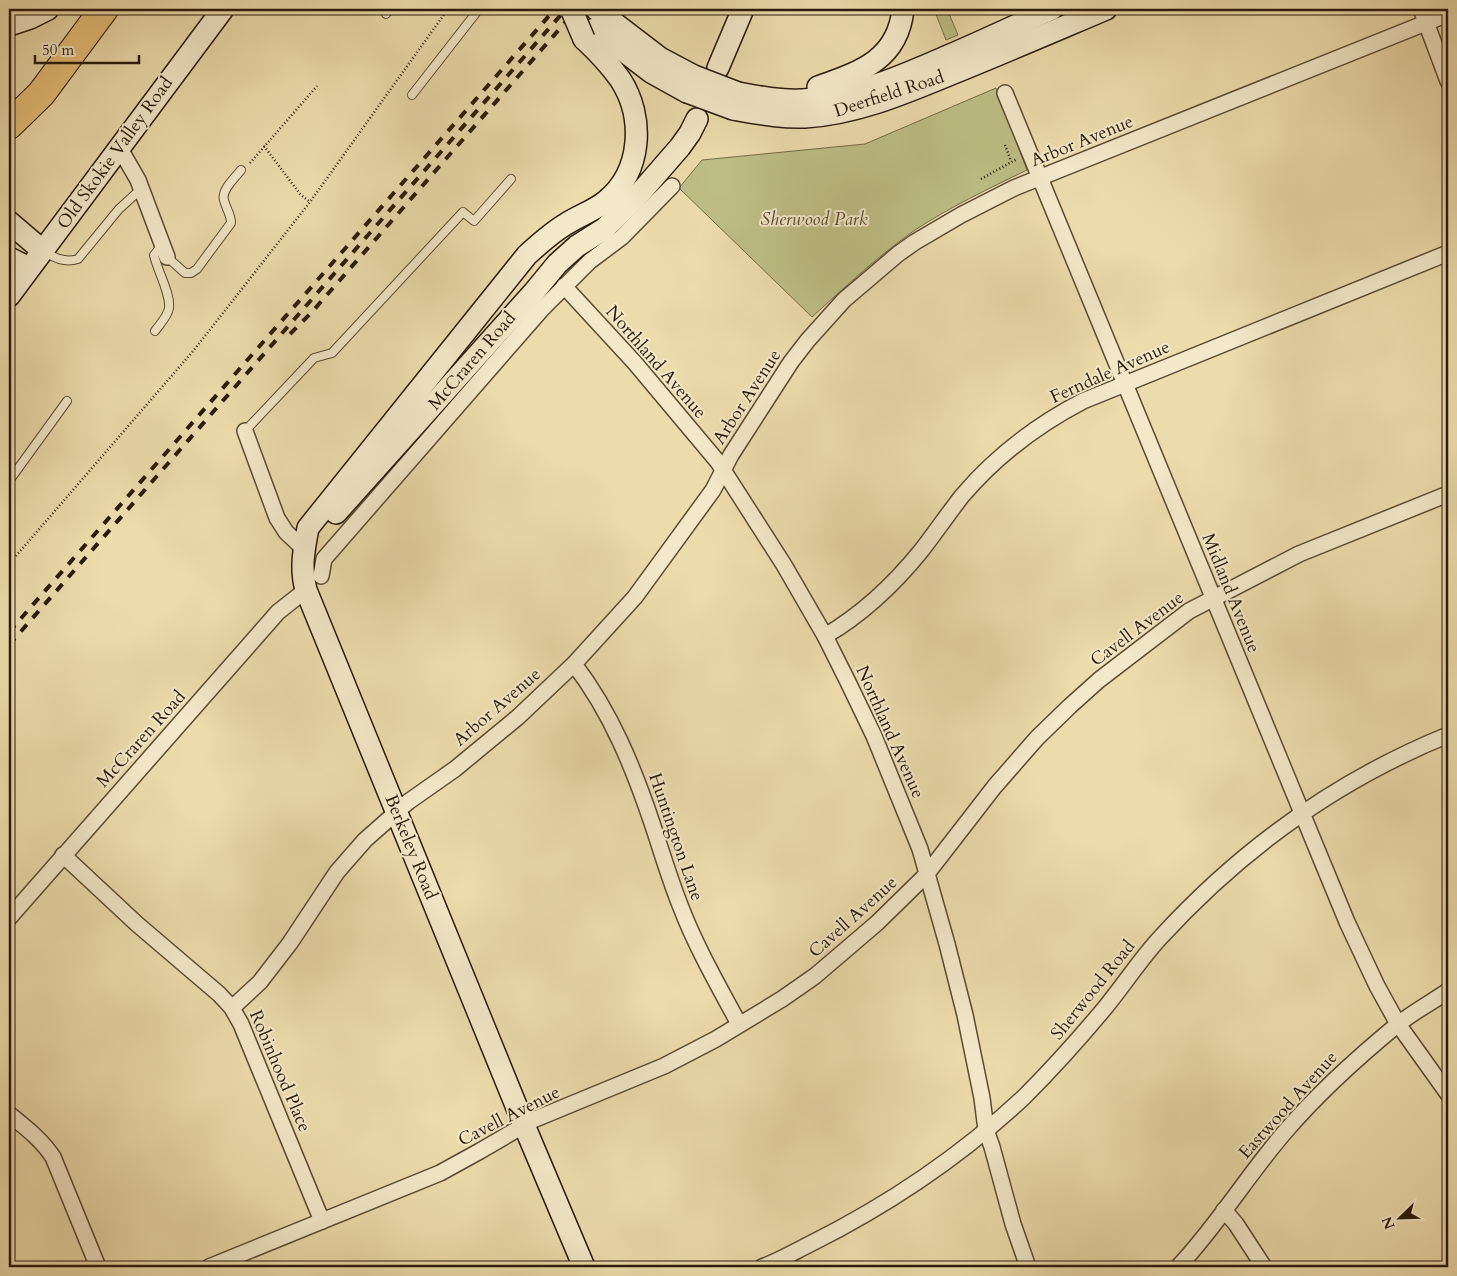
<svg xmlns="http://www.w3.org/2000/svg" width="1457" height="1276" viewBox="0 0 1457 1276" font-family="Cardo,serif">
<style>
.green{fill:#bdbe85;stroke:#736c48}
.lines{fill:none;stroke-linecap:round;stroke-linejoin:round}
.lane-casing{stroke:#5a4a34;stroke-width:10}
.street-casing{stroke:#5a4a34;stroke-width:18}
.secondary-casing{stroke:#291a0c;stroke-width:24}
.highway-casing{stroke:#291a0c;stroke-width:30}
.path{stroke:#291a0c;stroke-width:2.5;stroke-dasharray:1 2.5;stroke-linecap:butt}
.lane{stroke:#f3e8c8;stroke-width:8}
.street{stroke:#f3e8c8;stroke-width:15}
.secondary{stroke:#f3e8c8;stroke-width:21}
.highway{stroke:#e6be76;stroke-width:28}
.rail{stroke:#291a0c;stroke-width:4;stroke-dasharray:9 9;stroke-linecap:butt}
.secondary-bridge-casing{stroke:#291a0c;stroke-width:24;stroke-linecap:butt}
.secondary-bridge{stroke:#f3e8c8;stroke-width:21}
.labels{text-anchor:middle;dominant-baseline:central;stroke-width:4;stroke-linejoin:round;paint-order:stroke}
.street-label{font-size:18px;fill:#291a0c;stroke:#f3e8c8}
.park-label{font-size:18px;font-style:italic;fill:#554b30;stroke:#f3e8c8}
</style>
<rect width="100%" height="100%" fill="#ecdbab"/>
<filter id="stains"><feTurbulence type="fractalNoise" baseFrequency=".004" numOctaves="4"/><feColorMatrix values="0 0 0 0 .2 0 0 0 0 .09 0 0 0 0 .02 0 0 0 .5 -.17"/></filter>
<radialGradient id="worn" r=".72"><stop offset=".6" stop-color="#630" stop-opacity="0"/><stop offset="1" stop-color="#630" stop-opacity=".3"/></radialGradient>
<g class="green">
<path d="M934,9H947L958,35L946,40Z"/>
<path d="M996,88L1027,170C988,189 950,207 915,230C878,256 845,287 812,317L679,188L702,160L865,144Z"/>
</g>
<g class="lines">
<defs>
<g id="lane">
<path d="M386,14L390,9"/>
<path d="M412,95L479,9"/>
<path d="M43,251C55,258 64,263 78,259L119,209L141,189"/>
<path d="M167,257L185,273H191L197,269L231,223C231,214 226,209 224,200C221,190 235,178 241,170"/>
<path d="M155,331C160,324 168,316 169,308C171,294 157,270 154,255L162,245"/>
<path d="M245,431L314,358L332,353L463,212L474,221L511,179"/>
<path d="M9,481L67,401"/>
</g>
<g id="street">
<path d="M1421,9L1448,81"/>
<path d="M1005,93L1347,922L1377,986L1398,1024L1448,1094"/>
<path d="M119,147L138,180L167,257"/>
<path d="M564,286L635,363L718,462L784,565L825,636L847,680L874,736L920,849L947,944L965,1015L982,1098L986,1130L992,1147L1013,1224L1028,1267"/>
<path d="M245,431L277,518L286,532L304,549"/>
<path d="M321,576L324,559L541,310L590,261L622,237L672,186"/>
<path d="M825,636C861,615 895,583 921,551C935,533 948,514 962,496C996,456 1037,425 1083,401L1448,253"/>
<path d="M574,664C611,712 634,769 653,826C662,853 670,880 680,905C696,947 718,985 739,1024"/>
<path d="M63,855L137,924L219,994L232,1008L241,1024L322,1221"/>
<path d="M9,918L278,612L306,590"/>
<path d="M232,1008L260,982L290,943L337,872L365,840L408,802L455,769L518,717L574,664L635,597L713,490L731,455L791,362L808,340L844,300L898,254L915,242L961,215L1014,188L1448,14"/>
<path d="M9,1114C25,1127 41,1139 53,1157L98,1267"/>
<path d="M1224,1210L1236,1224L1264,1267"/>
<path d="M209,1267L440,1173L480,1151L533,1120L664,1066L716,1039L782,999L815,976L877,923L926,875L995,786L1037,738L1070,706L1099,680L1189,611L1299,554L1448,494"/>
<path d="M762,1267C779,1261 794,1252 810,1244C888,1205 961,1156 1024,1097C1052,1069 1079,1039 1104,1009C1123,986 1139,961 1159,939C1241,849 1335,781 1448,735"/>
<path d="M1178,1267C1217,1226 1247,1176 1284,1133C1318,1093 1357,1058 1397,1025C1413,1012 1432,1002 1448,991"/>
</g>
<g id="secondary">
<path d="M596,9L660,58L694,76"/>
<path d="M9,25L30,18L48,9"/>
<path d="M595,29L651,72L687,92"/>
<path d="M718,68L743,9"/>
<path d="M818,87C860,72 898,60 903,9"/>
<path d="M738,93C760,97 780,101 802,100C853,98 902,76 948,56C983,41 1017,25 1052,9"/>
<path d="M733,109C757,113 782,118 805,117C856,114 905,93 951,74C1003,53 1054,31 1106,9"/>
<path d="M9,222L43,251"/>
<path d="M9,258L29,268"/>
<path d="M9,296L223,9"/>
<path d="M336,513L534,292L557,264L577,246L604,229L634,200L680,147L690,133L697,119"/>
<path d="M584,1267L524,1125L306,590C300,568 304,549 308,528L527,255C539,244 551,233 566,224C578,216 594,211 606,201C642,172 645,117 620,79C610,65 597,51 584,39"/>
</g>
<path id="highway" d="M9,125L41,94L104,9"/>
</defs>
<use href="#lane" class="lane-casing"/>
<use href="#street" class="street-casing"/>
<use href="#secondary" class="secondary-casing"/>
<use href="#highway" class="highway-casing"/>
<g class="path">
<path d="M1005,145L1011,161"/>
<path d="M264,146L300,194L310,202"/>
<path d="M250,163L317,86"/>
<path d="M981,179L1017,159"/>
<path d="M9,564L194,350L310,202L448,9"/>
</g>
<use href="#lane" class="lane"/>
<use href="#street" class="street"/>
<use href="#secondary" class="secondary"/>
<use href="#highway" class="highway"/>
<g class="rail">
<path d="M290,334L312,312L577,9"/>
<path d="M9,632L555,9"/>
<path d="M9,645L566,9"/>
</g>
<defs>
<g id="secondary-bridge">
<path d="M572,11L584,39"/>
<path d="M694,76L738,93"/>
<path d="M687,92L733,109"/>
</g>
</defs>
<use href="#secondary-bridge" class="secondary-bridge-casing"/>
<use href="#secondary-bridge" class="secondary-bridge"/>
</g>
<g class="labels">
<g class="street-label">
<text transform="translate(889 94) rotate(-18)">Deerfield Road</text>
<text transform="translate(1082 141) rotate(-22)">Arbor Avenue</text>
<text transform="translate(115 153) rotate(-54)">Old Skokie Valley Road</text>
<text transform="translate(472 361) rotate(-49)">McCraren Road</text>
<text transform="translate(656 362) rotate(49)">Northland Avenue</text>
<text transform="translate(1110 372) rotate(-24)">Ferndale Avenue</text>
<text transform="translate(747 397) rotate(-57)">Arbor Avenue</text>
<text transform="translate(1231 593) rotate(68)">Midland Avenue</text>
<text transform="translate(1137 629) rotate(-37)">Cavell Avenue</text>
<text transform="translate(497 707) rotate(-41)">Arbor Avenue</text>
<text transform="translate(890 732) rotate(66)">Northland Avenue</text>
<text transform="translate(141 739) rotate(-48)">McCraren Road</text>
<text transform="translate(676 837) rotate(71)">Huntington Lane</text>
<text transform="translate(411 847) rotate(68)">Berkeley Road</text>
<text transform="translate(853 917) rotate(-42)">Cavell Avenue</text>
<text transform="translate(1093 990) rotate(-51)">Sherwood Road</text>
<text transform="translate(280 1071) rotate(67)">Robinhood Place</text>
<text transform="translate(1288 1105) rotate(-48)">Eastwood Avenue</text>
<text transform="translate(509 1116) rotate(-27)">Cavell Avenue</text>
</g>
<g class="park-label">
<text x="814" y="219">Sherwood Park</text>
</g>
</g>
<rect width="1457" height="1276" fill="none" stroke="#ecdbab" stroke-width="30"/>
<rect x="10" y="10" width="1437" height="1256" fill="none" stroke="#291a0c" stroke-width="2.5"/>
<rect x="15" y="15" width="1427" height="1246" fill="none" stroke="#291a0c"/>
<g transform="translate(1400 1218) rotate(247)" stroke="#f3e8c8" stroke-width="4" paint-order="stroke">
<path d="M0-4L9 19L0 12L-9 19Z" fill="#291a0c"/>
<text y="-8" font-size="14" font-weight="bold" text-anchor="middle" fill="#291a0c">N</text>
</g>
<path d="M35 55v8h104v-8" fill="none" stroke="#291a0c" stroke-width="2.5"/>
<text x="42" y="55" font-size="15" fill="#291a0c" stroke="#f3e8c8" stroke-width="4" paint-order="stroke">50 m</text>
<rect width="100%" height="100%" filter="url(#stains)"/>
<rect width="100%" height="100%" fill="url(#worn)"/>
</svg>
